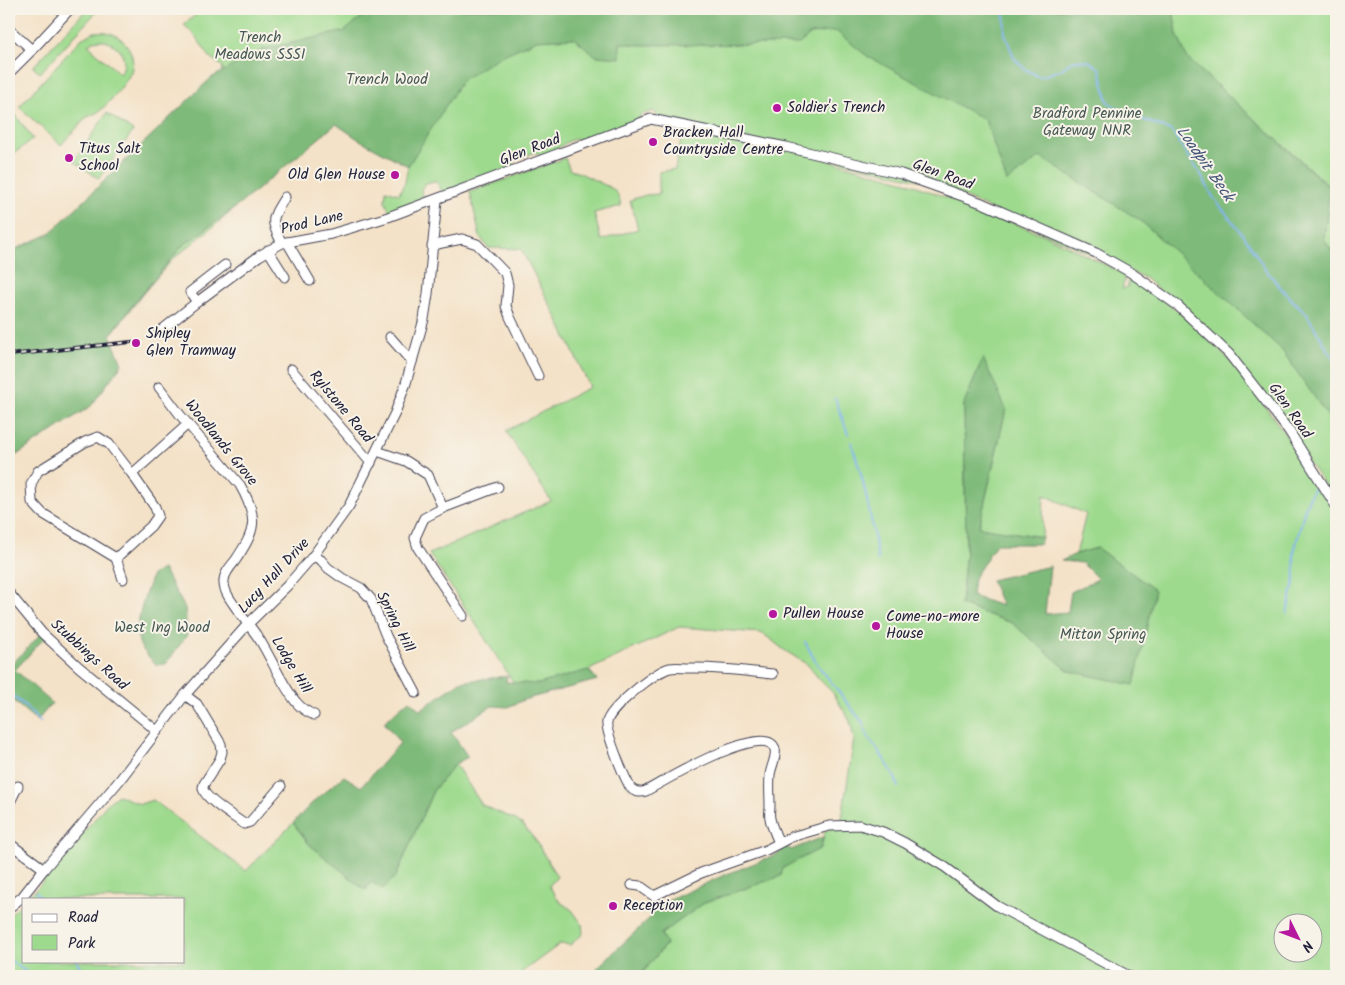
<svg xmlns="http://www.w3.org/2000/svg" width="1345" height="985" viewBox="0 0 1345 985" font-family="Kalam,sans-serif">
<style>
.green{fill:#9eda8e;stroke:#607e64;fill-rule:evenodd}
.forest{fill:#7eba79;stroke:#506e5a}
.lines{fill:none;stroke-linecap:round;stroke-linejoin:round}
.stream{stroke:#82b5ef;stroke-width:2}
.minor-casing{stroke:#423f50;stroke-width:11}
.minor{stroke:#fff;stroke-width:9}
.rail-casing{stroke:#22223b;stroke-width:4}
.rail{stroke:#f7f3e8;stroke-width:2;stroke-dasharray:5.5;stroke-linecap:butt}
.poi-dot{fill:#b5179e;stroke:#f7f3e8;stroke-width:2}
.labels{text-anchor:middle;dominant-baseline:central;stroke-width:4;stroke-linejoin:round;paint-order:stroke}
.park-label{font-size:15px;fill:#475954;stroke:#f7f3e8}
.poi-label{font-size:15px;fill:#22223b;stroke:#f7f3e8;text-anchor:start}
.street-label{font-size:15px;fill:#22223b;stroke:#f7f3e8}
.water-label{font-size:16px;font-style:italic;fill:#44557a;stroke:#f7f3e8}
</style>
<rect width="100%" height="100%" fill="#f7f3e8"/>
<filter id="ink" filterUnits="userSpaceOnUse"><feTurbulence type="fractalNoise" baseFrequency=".02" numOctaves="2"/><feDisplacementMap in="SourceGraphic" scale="10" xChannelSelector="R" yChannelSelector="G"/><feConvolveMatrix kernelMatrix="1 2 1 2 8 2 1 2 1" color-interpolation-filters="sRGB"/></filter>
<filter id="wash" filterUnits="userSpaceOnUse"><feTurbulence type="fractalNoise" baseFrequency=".0096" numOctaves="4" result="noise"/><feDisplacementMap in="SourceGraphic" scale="20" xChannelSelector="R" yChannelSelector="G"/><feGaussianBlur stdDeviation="1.12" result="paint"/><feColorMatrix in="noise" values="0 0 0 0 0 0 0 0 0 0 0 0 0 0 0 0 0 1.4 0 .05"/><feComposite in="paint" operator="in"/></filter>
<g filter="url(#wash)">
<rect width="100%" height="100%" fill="#f4e2c8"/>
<g class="green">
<path d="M87,9H99L40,73L33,67Z"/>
<path d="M202,9H626L779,30L1172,9L1173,10V9H1336V170L1335,180H1336V501L1228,349L1145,278L935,184L656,117V114L654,111L640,115V120L580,140C571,138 568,142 561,146C557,150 552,151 547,155L540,156L539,154H537L536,152L513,160L515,165L444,195L436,181C426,182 419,185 422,196H425L427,198L390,212L385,201L386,190L399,194L405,182L408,166L410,162L331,119L225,217L173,259L145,291L113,332L34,345L55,232L219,78L223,67L210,57L193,33L184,25ZM1175,24L1177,35L1187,59L1330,187V190L1171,47Z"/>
<path d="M94,32C98,32 102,31 106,32C123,35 136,52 132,69C130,79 109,103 101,110C97,113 92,115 87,117L61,145L19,107L81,39ZM100,40C117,42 131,57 120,74L88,45L93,41Z"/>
<path d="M9,106L33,139L9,157Z"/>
<path d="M107,113L133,131L99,179L74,161Z"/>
<path d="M686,129L794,151L906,182L1047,236L1124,274L1125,279L1122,289L1128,287V282L1132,278L1178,311L1232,362L1262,402L1290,441L1336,512V976H640L666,944L661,934L704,903L777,877L782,868L821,848L825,831L841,824L854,739L850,721L833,693L819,679L808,665L784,650L769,638L761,633L679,627L589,670L597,680L526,699L509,676L470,615L429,554L551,501L506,431L590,387L556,316L521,249L488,248L480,237L470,192L565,158L570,170L580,173L611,188C618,192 620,199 621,206L594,213L601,240L638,229L630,200L646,195L659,194V172L675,169L682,134ZM964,404L1006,409L979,527L1042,537L1044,495L1086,514L1076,554L1098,548L1134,684L1068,670L1013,623L961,605L966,550ZM1282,922H1312V952H1282Z"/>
<path d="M455,764L482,805L516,820L523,825L536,841L557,877L549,886L560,902L572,910L582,924L583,934L570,945L560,944L526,969L518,976H9V916L24,901V961H184V899H26L40,885L108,803L118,795L140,804L153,800L246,871L293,823L309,844L366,890L371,882L396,876L433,791Z"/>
</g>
<g class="forest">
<path d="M371,9H1173L1177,35L1188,59L1330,188L1324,239L1336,257V428L1281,349L1141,221L1040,157L1007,182L985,120L867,56L836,31L811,34L799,44L638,45L620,43V58L596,56L574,38L537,40L499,57L462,80L408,166L358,139L336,124L240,204L181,247L132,306L110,335L122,364L91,406L9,460V252L49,234L211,78L264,49L345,31Z"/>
<path d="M983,358L1006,409L979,527L1042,537L1040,544H996L974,578L972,596L1002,606L991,580L1050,566L1045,614L1068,612L1071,592L1098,579L1082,563L1061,561L1076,554L1097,548L1155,590L1134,685L1069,671L1012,623L961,605L966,550L964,404Z"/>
<path d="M163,569L185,608L187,635L166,664L156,665C151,659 145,653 141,647C131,629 146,593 152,575Z"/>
<path d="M42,633L46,636L15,670L52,703L37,721L9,697V667Z"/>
<path d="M588,670L597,680L526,699L508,707L492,706L451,732L468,757L455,764L433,791L396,876L383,889L371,882L365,890L309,844L293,823L316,799L344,776L361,787L400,743L384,722L409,700L420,710L460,682L507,676L506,682L538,684Z"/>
<path d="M823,837L821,848L783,868L781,876L704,903L661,934L666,944L640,976H602L597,968L651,917L654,907L722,876L778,854L786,846L791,850Z"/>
</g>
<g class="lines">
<g class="stream">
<path d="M1004,9L1005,34L1014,58L1025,69L1040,77L1060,70L1074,60L1089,61L1100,69L1108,102L1124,112L1172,131L1187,155L1200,173L1213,197L1247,240L1265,269L1287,295L1306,313L1336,363"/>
<path d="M835,398L848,434"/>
<path d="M851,442C865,481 872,520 878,561"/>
<path d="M1287,613L1295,579L1294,552L1305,508L1313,489"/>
<path d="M805,642L817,664L863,723L867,735L875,747"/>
<path d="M9,693L25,706L40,722"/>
<path d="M877,749C885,761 895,773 898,787"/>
<path d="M36,892L42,899"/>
<path d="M9,958L12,962L32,976"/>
<path d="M77,961L81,970"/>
</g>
</g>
</g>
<g filter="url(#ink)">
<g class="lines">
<defs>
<g id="minor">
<path d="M9,29L32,50"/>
<path d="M9,73L32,50L70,9"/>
<path d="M287,242L310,281"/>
<path d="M282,243C269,220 272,218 285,197"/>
<path d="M432,246L442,243L462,239L477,244L505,273L508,285L506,306L510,317L538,376"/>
<path d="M268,250L285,277"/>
<path d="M197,302L190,292L225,265"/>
<path d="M158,333L197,302L259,256L282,243L331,234L388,217L651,119L786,147L901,174L982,203L1096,253L1130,272L1177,305L1229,354L1289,431L1336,506"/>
<path d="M390,337L412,362"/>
<path d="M291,369L371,463"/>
<path d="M159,387L181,416L240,485C259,519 256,530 235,561C230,567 224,574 224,581C223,592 233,603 239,612C246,622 255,632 261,642C273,662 282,684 296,702C301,708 307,712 314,715"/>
<path d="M377,451L406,461L428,475L443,508L424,518L415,538L418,548L463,616"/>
<path d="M132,474L155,507L158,516L151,526L116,558L42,513L32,502L31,484L38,471L85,442L98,437L109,444L132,474L188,424"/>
<path d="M443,508L498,487"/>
<path d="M313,556L321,560L328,568L342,578L361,588L371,599L386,636L416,693"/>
<path d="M116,558L123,579"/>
<path d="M9,593L42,633L79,667L157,731"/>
<path d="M773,674C745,671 717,667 689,668C683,668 676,667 670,668C656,671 610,708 607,722C605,730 623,774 628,783C629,786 632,790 635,791C639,793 643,792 646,791C662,782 766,720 775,749C777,757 771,766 770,775C769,786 770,796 770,806C770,810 769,814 770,818C771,826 776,835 779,843"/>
<path d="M185,695L197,704L221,744L222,752L220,759L204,784C203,788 202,788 204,791C208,801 235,817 244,824L250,822L281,786"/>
<path d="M9,804L18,786"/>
<path d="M9,843L44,869"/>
<path d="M632,885L640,886L654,896L701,873L766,850L791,837L829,826L860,825L883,832L905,843L945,867L997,906L1129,976"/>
<path d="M9,908L22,897L44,869L119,781L185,695L248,624L287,586L313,556L349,506L395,413L406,383L424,319L428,294L437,200"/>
</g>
</defs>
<use href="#minor" class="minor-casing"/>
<use href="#minor" class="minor"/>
<defs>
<path id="rail" d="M9,355L131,342"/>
</defs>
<use href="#rail" class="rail-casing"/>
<use href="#rail" class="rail"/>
</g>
</g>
<g class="poi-dot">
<circle cx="777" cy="108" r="5"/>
<circle cx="653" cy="142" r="5"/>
<circle cx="69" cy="158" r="5"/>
<circle cx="395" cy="175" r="5"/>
<circle cx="136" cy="343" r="5"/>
<circle cx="773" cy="614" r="5"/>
<circle cx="876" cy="626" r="5"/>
<circle cx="613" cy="906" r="5"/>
</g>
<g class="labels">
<g class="park-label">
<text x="260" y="38">Trench<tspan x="260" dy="17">Meadows SSSI</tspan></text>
<text x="387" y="80">Trench Wood</text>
<text x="1087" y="114">Bradford Pennine<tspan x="1087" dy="17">Gateway NNR</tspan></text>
<text x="162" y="628">West Ing Wood</text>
<text x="1103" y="635">Mitton Spring</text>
</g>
<g class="poi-label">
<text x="787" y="108">Soldier's Trench</text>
<text x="663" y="133">Bracken Hall<tspan x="663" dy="17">Countryside Centre</tspan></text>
<text x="79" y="149">Titus Salt<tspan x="79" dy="17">School</tspan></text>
<text x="385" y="175" text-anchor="end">Old Glen House</text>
<text x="146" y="334">Shipley<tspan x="146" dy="17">Glen Tramway</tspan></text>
<text x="783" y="614">Pullen House</text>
<text x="886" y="617">Come-no-more<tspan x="886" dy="17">House</tspan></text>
<text x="623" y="906">Reception</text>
</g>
<g class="street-label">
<text transform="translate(530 150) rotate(-21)">Glen Road</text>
<text transform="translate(943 175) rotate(20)">Glen Road</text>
<text transform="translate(312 223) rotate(-13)">Prod Lane</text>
<text transform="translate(341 407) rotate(50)">Rylstone Road</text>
<text transform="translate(1290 411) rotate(55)">Glen Road</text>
<text transform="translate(221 443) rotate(51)">Woodlands Grove</text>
<text transform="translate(274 576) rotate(-47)">Lucy Hall Drive</text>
<text transform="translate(395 622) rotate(63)">Spring Hill</text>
<text transform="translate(89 655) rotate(42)">Stubbings Road</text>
<text transform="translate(291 665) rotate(59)">Lodge Hill</text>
</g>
<g class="water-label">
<text transform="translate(1205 164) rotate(55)">Loadpit Beck</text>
</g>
</g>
<rect width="1345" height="985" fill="none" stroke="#f7f3e8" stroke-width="30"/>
<rect x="22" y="898" width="162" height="65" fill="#f7f3e8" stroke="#a29fa3"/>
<rect x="32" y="914" width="25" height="8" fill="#ffffff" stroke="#a29fa3"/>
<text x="68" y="922" font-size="15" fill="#22223b">Road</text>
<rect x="32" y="935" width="25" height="15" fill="#9eda8e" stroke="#a29fa3"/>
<text x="68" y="948" font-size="15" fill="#22223b">Park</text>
<g transform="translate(1298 938) rotate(132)"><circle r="24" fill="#f7f3e8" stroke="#a29fa3"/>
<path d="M0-4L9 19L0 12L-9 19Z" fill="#b5179e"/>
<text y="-8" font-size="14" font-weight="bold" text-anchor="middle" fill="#22223b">N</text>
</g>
</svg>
